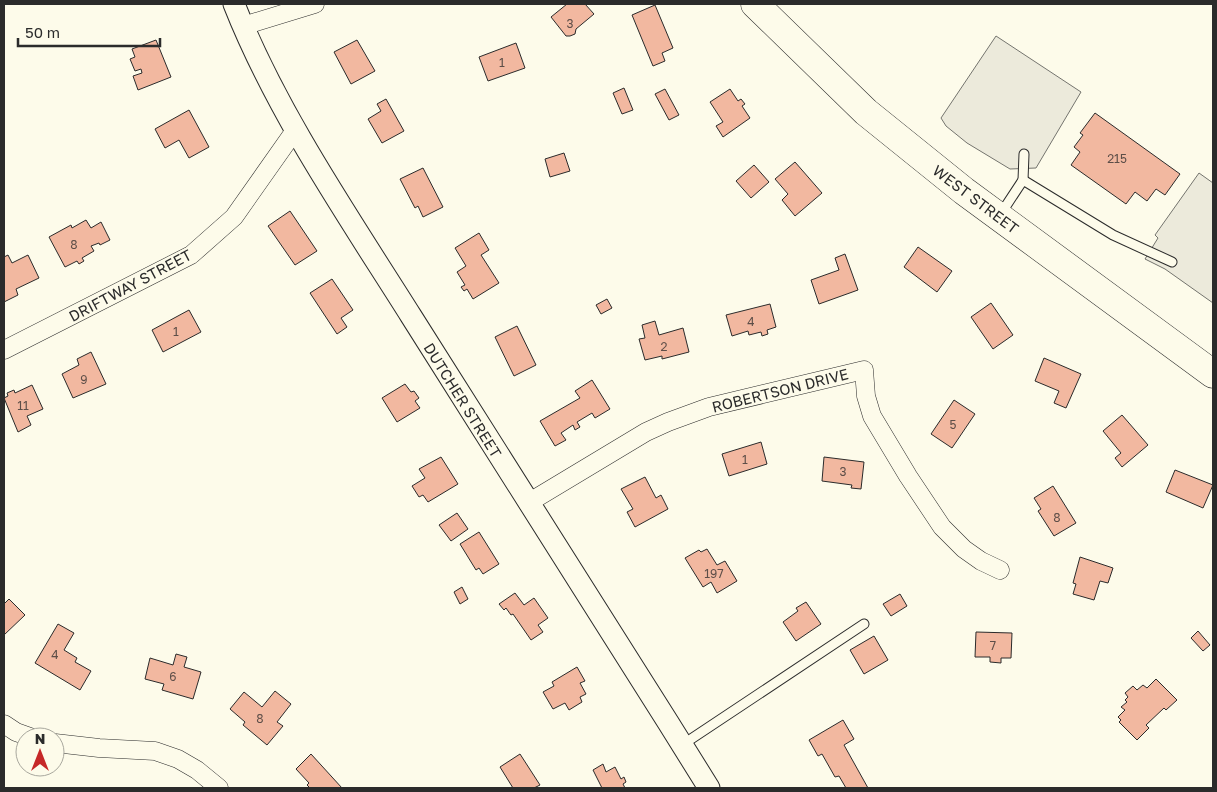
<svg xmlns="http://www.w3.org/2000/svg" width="1217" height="792" viewBox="0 0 1217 792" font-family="'Golos Text',sans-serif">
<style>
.parking{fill:#eceadb;stroke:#74746e}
.building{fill:#f2b8a0;stroke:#2b2b2b}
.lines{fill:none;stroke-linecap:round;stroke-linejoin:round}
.service-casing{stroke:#2b2b2b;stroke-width:11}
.minor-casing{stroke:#2b2b2b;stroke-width:19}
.tertiary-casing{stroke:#2b2b2b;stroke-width:23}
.primary-casing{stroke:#2b2b2b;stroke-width:29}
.service{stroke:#fdfbea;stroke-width:9}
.minor{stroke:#fdfbea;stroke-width:18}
.tertiary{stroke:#fdfbea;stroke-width:21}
.primary{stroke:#fdfbea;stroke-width:28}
.labels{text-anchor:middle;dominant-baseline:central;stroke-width:4;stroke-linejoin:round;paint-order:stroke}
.number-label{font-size:12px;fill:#5d4e48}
.street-label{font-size:15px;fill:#2b2b2b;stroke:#fdfbea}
</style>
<rect width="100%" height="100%" fill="#fdfbea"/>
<g class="parking">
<path d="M996,36L1081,92L1036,168L1010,169L967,143L946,126L941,118Z"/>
<path d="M1199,173L1213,183V303L1165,269L1145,259L1158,238L1155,235Z"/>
</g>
<g class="building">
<path d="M567,4H585L594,14L576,29L575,34L570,36H566L551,17Z"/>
<path d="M655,5L673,48L662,53L665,61L653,66L632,15Z"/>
<path d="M156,40L171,77L138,90L133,76L142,73L141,69L135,71L130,59L135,57L132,49Z"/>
<path d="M357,40L375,71L351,84L334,52Z"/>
<path d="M516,43L525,68L488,81L479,57Z"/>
<path d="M624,88L633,110L622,114L613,93Z"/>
<path d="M665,89L679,115L669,120L655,94Z"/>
<path d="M730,89L738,101L741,99L745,104L742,106L750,118L723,137L716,126L723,122L710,102Z"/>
<path d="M386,99L404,131L382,143L368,119L381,111L377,104Z"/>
<path d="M189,110L209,147L189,158L179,140L165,148L155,129Z"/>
<path d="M1095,113L1180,174L1165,195L1156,189L1147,201L1135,192L1126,204L1071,165L1080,152L1074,147L1083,135L1080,133Z"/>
<path d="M564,153L570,171L550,177L545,159Z"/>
<path d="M795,162L822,193L795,216L782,200L788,194L775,179Z"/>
<path d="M754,165L769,182L751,198L736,181Z"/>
<path d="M423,168L443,207L423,217L418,206L415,208L400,179Z"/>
<path d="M290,211L317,251L295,265L268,226Z"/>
<path d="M86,220L91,228L101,222L110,240L100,245L99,243L91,246L94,251L82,258L84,261L79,264L77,261L65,267L49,237L71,225L72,228Z"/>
<path d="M479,233L489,250L481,255L499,283L473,299L467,289L464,291L461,287L465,285L457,272L466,266L455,248Z"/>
<path d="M918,247L952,271L937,292L904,267Z"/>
<path d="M845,254L858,290L819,304L811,280L839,270L835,258Z"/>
<path d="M8,255L12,263L28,255L39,278L16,289L18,295L4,302V257Z"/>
<path d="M332,279L353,310L341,318L347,327L337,334L310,293Z"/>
<path d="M607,299L612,308L601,314L596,305Z"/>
<path d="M991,303L1013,335L993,349L971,317Z"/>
<path d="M770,304L776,327L767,330L768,334L762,336L761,332L749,335L748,331L732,336L726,315Z"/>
<path d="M189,310L201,332L163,352L152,330Z"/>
<path d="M655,321L659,335L683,328L689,352L662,359V356L645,360L639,339L645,338L642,325Z"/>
<path d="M517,326L536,365L514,376L495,337Z"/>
<path d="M91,352L106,384L73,398L62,374L79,365L77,359Z"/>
<path d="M1044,358L1081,374L1066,408L1054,403L1059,391L1035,381Z"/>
<path d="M592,380L610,409L595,418L592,413L577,422L580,427L575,430L573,425L561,433L566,440L555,446L540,421L580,398L575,391Z"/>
<path d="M405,384L411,392L414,391L419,398L415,401L420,408L397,422L382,398Z"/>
<path d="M32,385L43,409L27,416L31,425L18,432L4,398L8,396L7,393L14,390L15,393Z"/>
<path d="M954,400L975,414L952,448L931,434Z"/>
<path d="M1122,415L1148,445L1122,467L1115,458L1121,453L1103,431Z"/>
<path d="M761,442L767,464L729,476L722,454Z"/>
<path d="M441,457L458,484L428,502L423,495L419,497L412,486L425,478L419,469Z"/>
<path d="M824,457L864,462L861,489L851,488L852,485L822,481Z"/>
<path d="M1175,470L1213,485L1203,508L1166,492Z"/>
<path d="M645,477L656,498L661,495L668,509L635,527L627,512L633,509L621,489Z"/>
<path d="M1053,486L1076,523L1054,536L1038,511L1041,509L1034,498Z"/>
<path d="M457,513L468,529L451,541L439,525Z"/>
<path d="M479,532L499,564L483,574L479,568L476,570L460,544Z"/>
<path d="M707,549L717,565L725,561L737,581L717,593L711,582L703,587L685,558L699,550L701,552Z"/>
<path d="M1080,557L1113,568L1108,583L1100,581L1094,600L1073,594L1076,584L1073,583Z"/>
<path d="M462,587L468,599L460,604L454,592Z"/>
<path d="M515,593L524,605L534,598L548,618L538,625L543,632L531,640L513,614L511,615L506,608L504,610L499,604Z"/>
<path d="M900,594L907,606L891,616L883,604Z"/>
<path d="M9,599L25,615L4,635V604Z"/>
<path d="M806,602L821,624L796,641L783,622L798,611L796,608Z"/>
<path d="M58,624L74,633L64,650L77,658L75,662L91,671L80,690L35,663Z"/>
<path d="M1198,631L1210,645L1203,651L1191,638Z"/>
<path d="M976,632L1012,633L1011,658H1001V663L990,662V657H975Z"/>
<path d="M874,636L888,660L864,674L850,650Z"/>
<path d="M176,654L187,657L184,667L201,672L193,699L162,690L164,684L145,679L150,658L173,665Z"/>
<path d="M577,667L585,681L580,683L586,694L580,697L582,702L569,710L565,703L553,709L543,692L554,686L552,682Z"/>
<path d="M1156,679L1177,700L1166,710L1164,708L1146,725L1149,728L1137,740L1119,722L1121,720L1118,717L1125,710L1121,707L1127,702L1125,700L1128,697L1125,693L1133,686L1137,690L1143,685L1147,688Z"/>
<path d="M275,691L291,704L277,722L283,726L267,745L243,725L245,722L230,709L244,692L262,707Z"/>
<path d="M843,720L854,739L844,745L868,788H846L839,776L835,777L822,754L818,756L809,740Z"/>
<path d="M311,754L342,788H310L307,785L309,783L296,769Z"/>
<path d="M520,754L540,785L534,788H513L500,767Z"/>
<path d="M603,764L606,772L615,767L621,779L624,777L626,782L623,784L625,788H602L593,770Z"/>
</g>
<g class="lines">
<defs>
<g id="service">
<path d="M1023,180L1024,154"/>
<path d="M1000,215L1023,180L1113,235L1172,262"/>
<path d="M682,745L864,624"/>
</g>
<g id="minor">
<path d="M243,26L315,4"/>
<path d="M4,350L191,255L234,217L296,129"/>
<path d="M528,503L646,432L668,422L709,407L864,370L866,396L872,416L908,476L942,527L964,549L981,561L1000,570"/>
<path d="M4,724L16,732L30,737"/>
<path d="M55,743L99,748L155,751L178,759L197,770L219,788"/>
</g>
<path id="tertiary" d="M234,4C277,113 348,216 411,316C510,474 611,630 709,788"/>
<path id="primary" d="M755,4L866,112L964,191L1213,374"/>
</defs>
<use href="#service" class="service-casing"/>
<use href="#minor" class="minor-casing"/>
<use href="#tertiary" class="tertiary-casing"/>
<use href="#primary" class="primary-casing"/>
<use href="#service" class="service"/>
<use href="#minor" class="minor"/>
<use href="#tertiary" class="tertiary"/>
<use href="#primary" class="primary"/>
</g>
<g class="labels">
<g class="number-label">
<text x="570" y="23">3</text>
<text x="502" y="62">1</text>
<text x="1117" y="158">215</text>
<text x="74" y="244">8</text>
<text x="751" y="321">4</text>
<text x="176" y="331">1</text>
<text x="664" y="346">2</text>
<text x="84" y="379">9</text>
<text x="23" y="405">11</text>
<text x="953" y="424">5</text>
<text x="745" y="459">1</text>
<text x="843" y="471">3</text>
<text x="1057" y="517">8</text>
<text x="714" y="573">197</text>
<text x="993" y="645">7</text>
<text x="55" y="654">4</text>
<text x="173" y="676">6</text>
<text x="260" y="718">8</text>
</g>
<g class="street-label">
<text transform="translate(976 199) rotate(37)">WEST STREET</text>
<text transform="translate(130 285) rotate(-28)">DRIFTWAY STREET</text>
<text transform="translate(780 390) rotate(-14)">ROBERTSON DRIVE</text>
<text transform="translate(463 400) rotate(58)">DUTCHER STREET</text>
</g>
</g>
<rect width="1217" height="792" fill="none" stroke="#2b2b2b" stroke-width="10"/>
<g transform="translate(40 752)"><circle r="24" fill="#fdfbea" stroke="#a9a89e"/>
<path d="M0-4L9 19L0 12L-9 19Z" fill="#c62828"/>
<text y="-8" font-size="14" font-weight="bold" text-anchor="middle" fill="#2b2b2b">N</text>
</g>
<path d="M18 38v8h142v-8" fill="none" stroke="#2b2b2b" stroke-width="2.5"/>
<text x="25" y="38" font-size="15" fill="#2b2b2b" stroke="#fdfbea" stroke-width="4" paint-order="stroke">50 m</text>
</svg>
